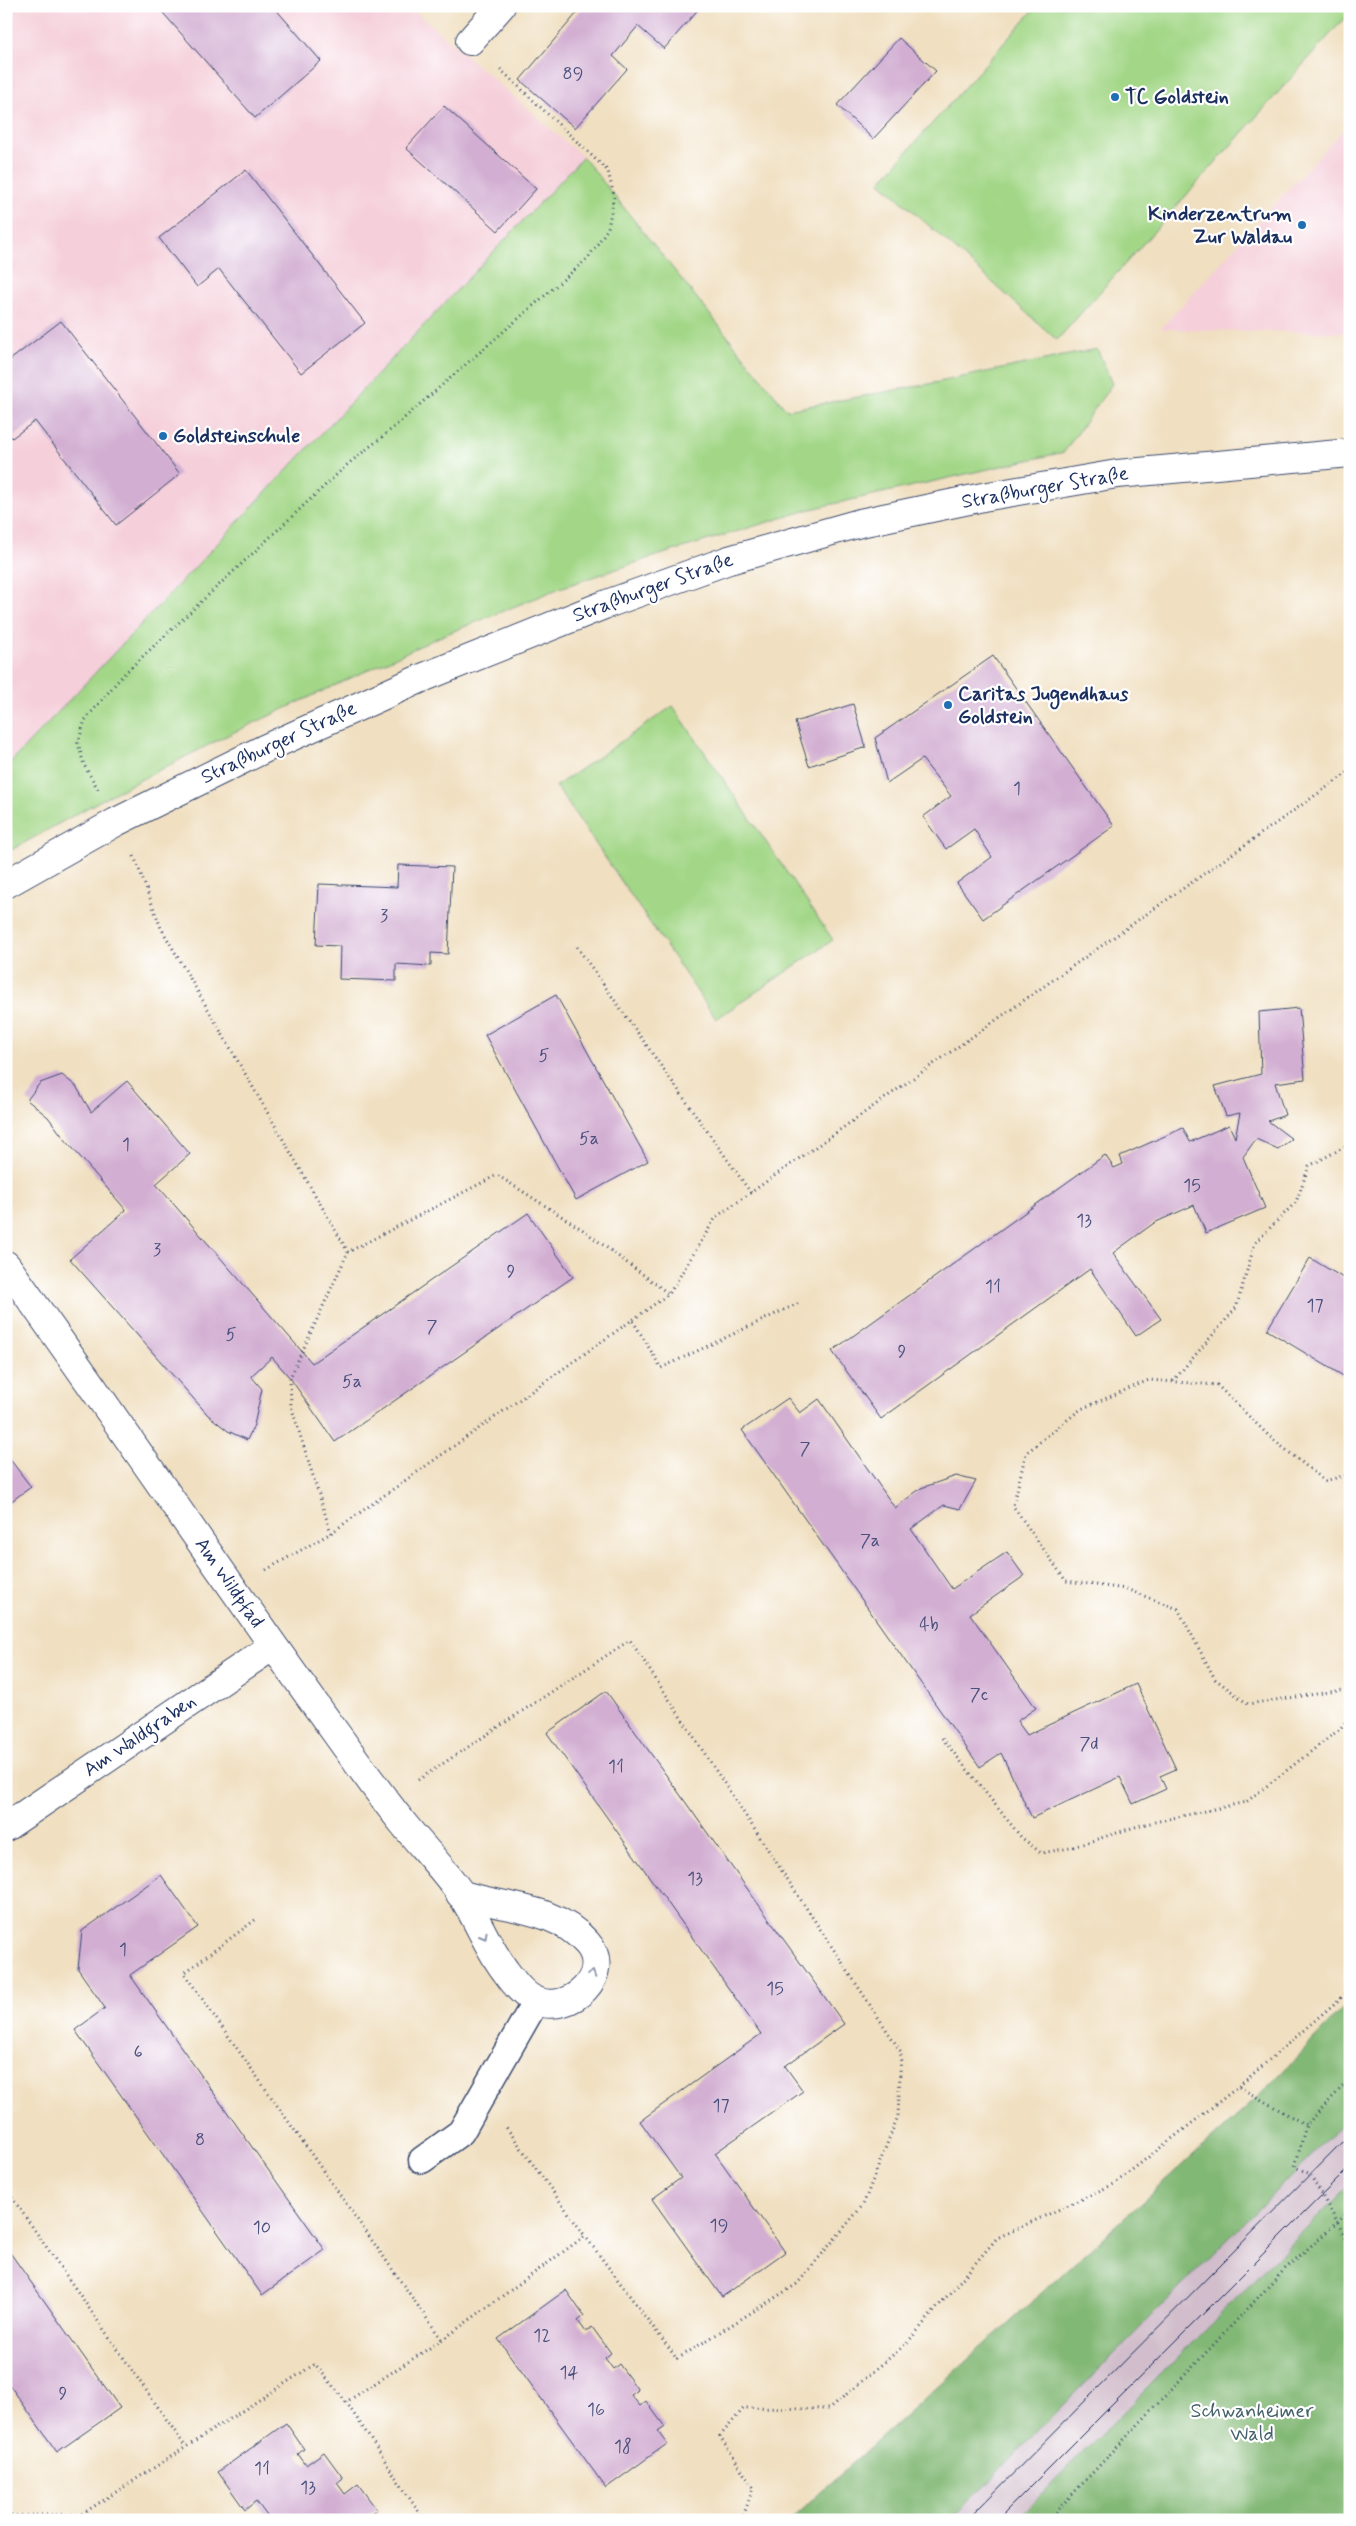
<svg xmlns="http://www.w3.org/2000/svg" width="1356" height="2526" viewBox="0 0 1356 2526" font-family="Mynerve,sans-serif">
<style>
.built{fill:#f5cfda}
.industrial{fill:#d1bdcb}
.green{fill:#a3d787;stroke:#5f8372}
.forest{fill:#82b874;stroke:#4e7469}
.building{fill:#d2aed2}
.lines{fill:none;stroke-linecap:round;stroke-linejoin:round}
.service-casing{stroke:#3b496d;stroke-width:29}
.minor-casing{stroke:#3b496d;stroke-width:30}
.path{stroke:#3b496d;stroke-width:3;stroke-dasharray:1 4;stroke-linecap:butt}
.service{stroke:#fff;stroke-width:26}
.minor{stroke:#fff;stroke-width:28}
.tram{stroke:#1b2f5e;stroke-width:1}
.oneway{stroke:#8d97ae}
.poi-dot{fill:#1f6fb2;stroke:#fff;stroke-width:2}
.labels{text-anchor:middle;dominant-baseline:central;stroke-width:4.5;stroke-linejoin:round;paint-order:stroke}
.number-label{font-size:18px;fill:#494f7b}
.poi-label{font-size:20px;font-weight:bold;fill:#1b2f5e;stroke:#fff;text-anchor:start}
.street-label{font-size:20px;fill:#1b2f5e;stroke:#fff}
.park-label{font-size:20px;fill:#44616a;stroke:#fff}
</style>
<rect width="100%" height="100%" fill="#fff"/>
<filter id="ink" filterUnits="userSpaceOnUse"><feTurbulence type="fractalNoise" baseFrequency=".02" numOctaves="2"/><feDisplacementMap in="SourceGraphic" scale="10" xChannelSelector="R" yChannelSelector="G"/><feConvolveMatrix kernelMatrix="1 2 1 2 8 2 1 2 1" color-interpolation-filters="sRGB"/></filter>
<filter id="wash" filterUnits="userSpaceOnUse"><feTurbulence type="fractalNoise" baseFrequency=".0096" numOctaves="4" result="noise"/><feDisplacementMap in="SourceGraphic" scale="20" xChannelSelector="R" yChannelSelector="G"/><feGaussianBlur stdDeviation="1.12" result="paint"/><feColorMatrix in="noise" values="0 0 0 0 0 0 0 0 0 0 0 0 0 0 0 0 0 1.4 0 .05"/><feComposite in="paint" operator="in"/></filter>
<g filter="url(#wash)">
<rect width="100%" height="100%" fill="#f0dfc0"/>
<g class="built">
<path d="M6,6H409L583,157L6,767Z"/>
<path d="M1350,122V333L1160,329Z"/>
</g>
<path class="industrial" d="M1350,2116V2184L1016,2520H950Z"/>
<g class="green">
<path d="M1037,6H1350V12L1057,340L880,182Z"/>
<path d="M583,157L787,410L929,384L1097,349L1112,384L1064,452L811,509L653,557L560,588L439,637L226,736L103,799L6,853V767Z"/>
<path d="M673,706L833,940L716,1019L556,786Z"/>
</g>
<g class="forest">
<path d="M1350,2002V2116L950,2520H790L1254,2101Z"/>
<path d="M1350,2184V2520H1016Z"/>
</g>
<g id="blocks">
<g class="building">
<path d="M157,6H273L321,61L255,118Z"/>
<path d="M583,6H701L664,49L638,26L613,56L627,69L575,128L520,80Z"/>
<path d="M899,38L936,71L873,139L837,105Z"/>
<path d="M444,106L536,189L498,231L406,148Z"/>
<path d="M246,170L365,323L301,373L219,269L197,287L159,238Z"/>
<path d="M61,321L180,474L116,525L35,421L12,438L6,431V363Z"/>
<path d="M993,656L1114,826L983,919L957,883L992,857L974,829L946,849L923,817L951,796L922,759L887,783L875,738Z"/>
<path d="M853,704L866,747L809,766L795,722Z"/>
<path d="M398,865L452,867L448,954L431,953V966L396,964V981L339,979L340,946L316,945L319,884L397,887Z"/>
<path d="M556,995L648,1161L576,1200L485,1035Z"/>
<path d="M1299,1008L1305,1079L1275,1083L1285,1115L1268,1121L1292,1139L1278,1149L1256,1139L1243,1157L1265,1208L1206,1233L1194,1205L1154,1223L1113,1253L1161,1319L1136,1336L1090,1269L881,1419L832,1351L1105,1155L1114,1168L1123,1164L1120,1156L1183,1128L1190,1142L1229,1125L1235,1138L1240,1113L1226,1116L1215,1086L1261,1074L1259,1012Z"/>
<path d="M62,1075L76,1086L91,1112L127,1081L190,1154L156,1184L312,1363L528,1213L573,1277L335,1442L290,1378L272,1357L251,1376L262,1389L254,1425L247,1440L228,1431L208,1415L70,1259L126,1210L63,1137L48,1117L27,1100L40,1083Z"/>
<path d="M1310,1258L1350,1282V1380L1267,1330Z"/>
<path d="M788,1398L800,1413L819,1399L895,1508L921,1488L956,1476L976,1481L960,1509L944,1505L911,1529L952,1589L1007,1552L1024,1576L970,1614L1036,1708L1017,1721L1027,1735L1136,1684L1176,1769L1160,1776L1166,1789L1133,1804L1120,1777L1032,1818L1001,1753L980,1767L742,1430Z"/>
<path d="M6,1454L31,1487L6,1505Z"/>
<path d="M606,1691L844,2024L785,2066L803,2091L715,2153L785,2252L722,2297L652,2199L681,2178L640,2121L761,2034L547,1733Z"/>
<path d="M161,1875L198,1927L130,1975L325,2250L262,2295L75,2030L105,2008L78,1969L82,1931Z"/>
<path d="M6,2247L120,2408L57,2452L6,2380Z"/>
<path d="M566,2290L584,2316L578,2321L586,2332L592,2327L611,2353L605,2358L613,2369L619,2364L638,2390L631,2395L640,2406L646,2401L665,2427L658,2432L667,2444L606,2488L498,2339Z"/>
<path d="M286,2423L304,2449L298,2454L306,2465L324,2452L343,2478L337,2483L345,2494L358,2484L377,2510L370,2515L374,2520H270L256,2501L245,2510L218,2472Z"/>
</g>
</g>
</g>
<g filter="url(#ink)">
<use href="#blocks" fill-opacity="0" stroke="#3b496d" stroke-width="1"/>
<g class="lines">
<defs>
<path id="service" d="M422,2160L461,2132L536,2001"/>
<g id="minor">
<path d="M470,41L501,6"/>
<path d="M6,884L116,822L264,749L422,678L604,605L729,560L860,523L983,497L1117,474L1350,453"/>
<path d="M6,1265C117,1419 222,1576 333,1729C356,1761 378,1792 402,1822C421,1846 444,1869 461,1894C477,1918 487,1946 504,1969C513,1981 523,1996 537,2001C571,2015 614,1973 587,1943C554,1905 503,1909 460,1894"/>
<path d="M6,1827L273,1646"/>
</g>
</defs>
<use href="#service" class="service-casing"/>
<use href="#minor" class="minor-casing"/>
<g class="path">
<path d="M98,789L84,765L78,743L85,720L123,675L348,464L387,433L588,258L608,228L614,196L608,171L498,67"/>
<path d="M134,856L161,928L348,1252L497,1175L583,1230L669,1294"/>
<path d="M577,947L751,1193"/>
<path d="M633,1321L661,1368L799,1303"/>
<path d="M1173,1381L1236,1308L1255,1243L1296,1202L1309,1166L1350,1144"/>
<path d="M1350,1474L1325,1481L1270,1437L1217,1385L1149,1380L1081,1409L1026,1453L1013,1506L1066,1581L1126,1589L1178,1609L1215,1679L1248,1704L1350,1689"/>
<path d="M331,1533L291,1406L290,1378L348,1252"/>
<path d="M266,1570L331,1533L669,1294L716,1217L1350,771"/>
<path d="M942,1738L1021,1837L1041,1853L1070,1848L1141,1825L1246,1802L1340,1729L1350,1716"/>
<path d="M418,1780L630,1640L901,2052L898,2116L863,2205L797,2284L677,2359L585,2236"/>
<path d="M255,1920L184,1973L442,2340"/>
<path d="M1350,2079L1306,2125L1295,2167L1310,2174L1350,2245"/>
<path d="M1239,2087L1306,2125"/>
<path d="M6,2189L185,2446"/>
<path d="M346,2402L424,2520"/>
<path d="M82,2514L315,2364L346,2402L442,2340L585,2236L506,2127"/>
<path d="M6,2516L82,2514L87,2520"/>
<path d="M742,2520L753,2488L720,2436L744,2408L829,2409L906,2344L997,2238L1114,2184L1238,2087L1350,1990"/>
<path d="M1048,2520L1285,2269L1350,2211"/>
</g>
<use href="#service" class="service"/>
<use href="#minor" class="minor"/>
<g class="tram">
<path d="M967,2520L1350,2134"/>
<path d="M997,2520L1350,2167"/>
</g>
</g>
<defs><path id="oneway-chevron" d="M-2-3.5L2.5 0L-2 3.5" fill="none" stroke-width="1.6" stroke-linecap="round" stroke-linejoin="round" transform="scale(1.25)"/></defs>
<g class="oneway">
<use href="#oneway-chevron" transform="translate(484 1936) rotate(60)"/>
<use href="#oneway-chevron" transform="translate(592 1974) rotate(-72)"/>
</g>
</g>
<g class="poi-dot">
<circle cx="1115" cy="97" r="5"/>
<circle cx="1302" cy="225" r="5"/>
<circle cx="163" cy="436" r="5"/>
<circle cx="948" cy="705" r="5"/>
</g>
<g class="labels">
<g class="number-label">
<text x="573" y="74">89</text>
<text x="1017" y="789">1</text>
<text x="384" y="916">3</text>
<text x="544" y="1056">5</text>
<text x="589" y="1139">5a</text>
<text x="126" y="1145">1</text>
<text x="1192" y="1186">15</text>
<text x="1084" y="1221">13</text>
<text x="157" y="1250">3</text>
<text x="511" y="1272">9</text>
<text x="993" y="1287">11</text>
<text x="1315" y="1306">17</text>
<text x="432" y="1327">7</text>
<text x="231" y="1335">5</text>
<text x="902" y="1352">9</text>
<text x="352" y="1382">5a</text>
<text x="805" y="1449">7</text>
<text x="870" y="1541">7a</text>
<text x="929" y="1625">4b</text>
<text x="979" y="1695">7c</text>
<text x="1089" y="1744">7d</text>
<text x="616" y="1767">11</text>
<text x="695" y="1879">13</text>
<text x="123" y="1950">1</text>
<text x="775" y="1989">15</text>
<text x="138" y="2052">6</text>
<text x="721" y="2106">17</text>
<text x="200" y="2140">8</text>
<text x="719" y="2226">19</text>
<text x="262" y="2228">10</text>
<text x="542" y="2336">12</text>
<text x="569" y="2373">14</text>
<text x="63" y="2394">9</text>
<text x="596" y="2410">16</text>
<text x="623" y="2447">18</text>
<text x="262" y="2469">11</text>
<text x="308" y="2488">13</text>
</g>
<g class="poi-label">
<text x="1125" y="97">TC Goldstein</text>
<text x="1292" y="214" text-anchor="end">Kinderzentrum<tspan x="1292" dy="23">Zur Waldau</tspan></text>
<text x="173" y="436">Goldsteinschule</text>
<text x="958" y="694">Caritas Jugendhaus<tspan x="958" dy="23">Goldstein</tspan></text>
</g>
<g class="street-label">
<text transform="translate(1045 488) rotate(-10)">Straßburger Straße</text>
<text transform="translate(653 588) rotate(-20)">Straßburger Straße</text>
<text transform="translate(279 743) rotate(-25)">Straßburger Straße</text>
<text transform="translate(229 1583) rotate(55)">Am Wildpfad</text>
<text transform="translate(140 1736) rotate(-34)">Am Waldgraben</text>
</g>
<g class="park-label">
<text x="1252" y="2411">Schwanheimer<tspan x="1252" dy="23">Wald</tspan></text>
</g>
</g>
<rect width="1356" height="2526" fill="none" stroke="#fff" stroke-width="25"/>
</svg>
